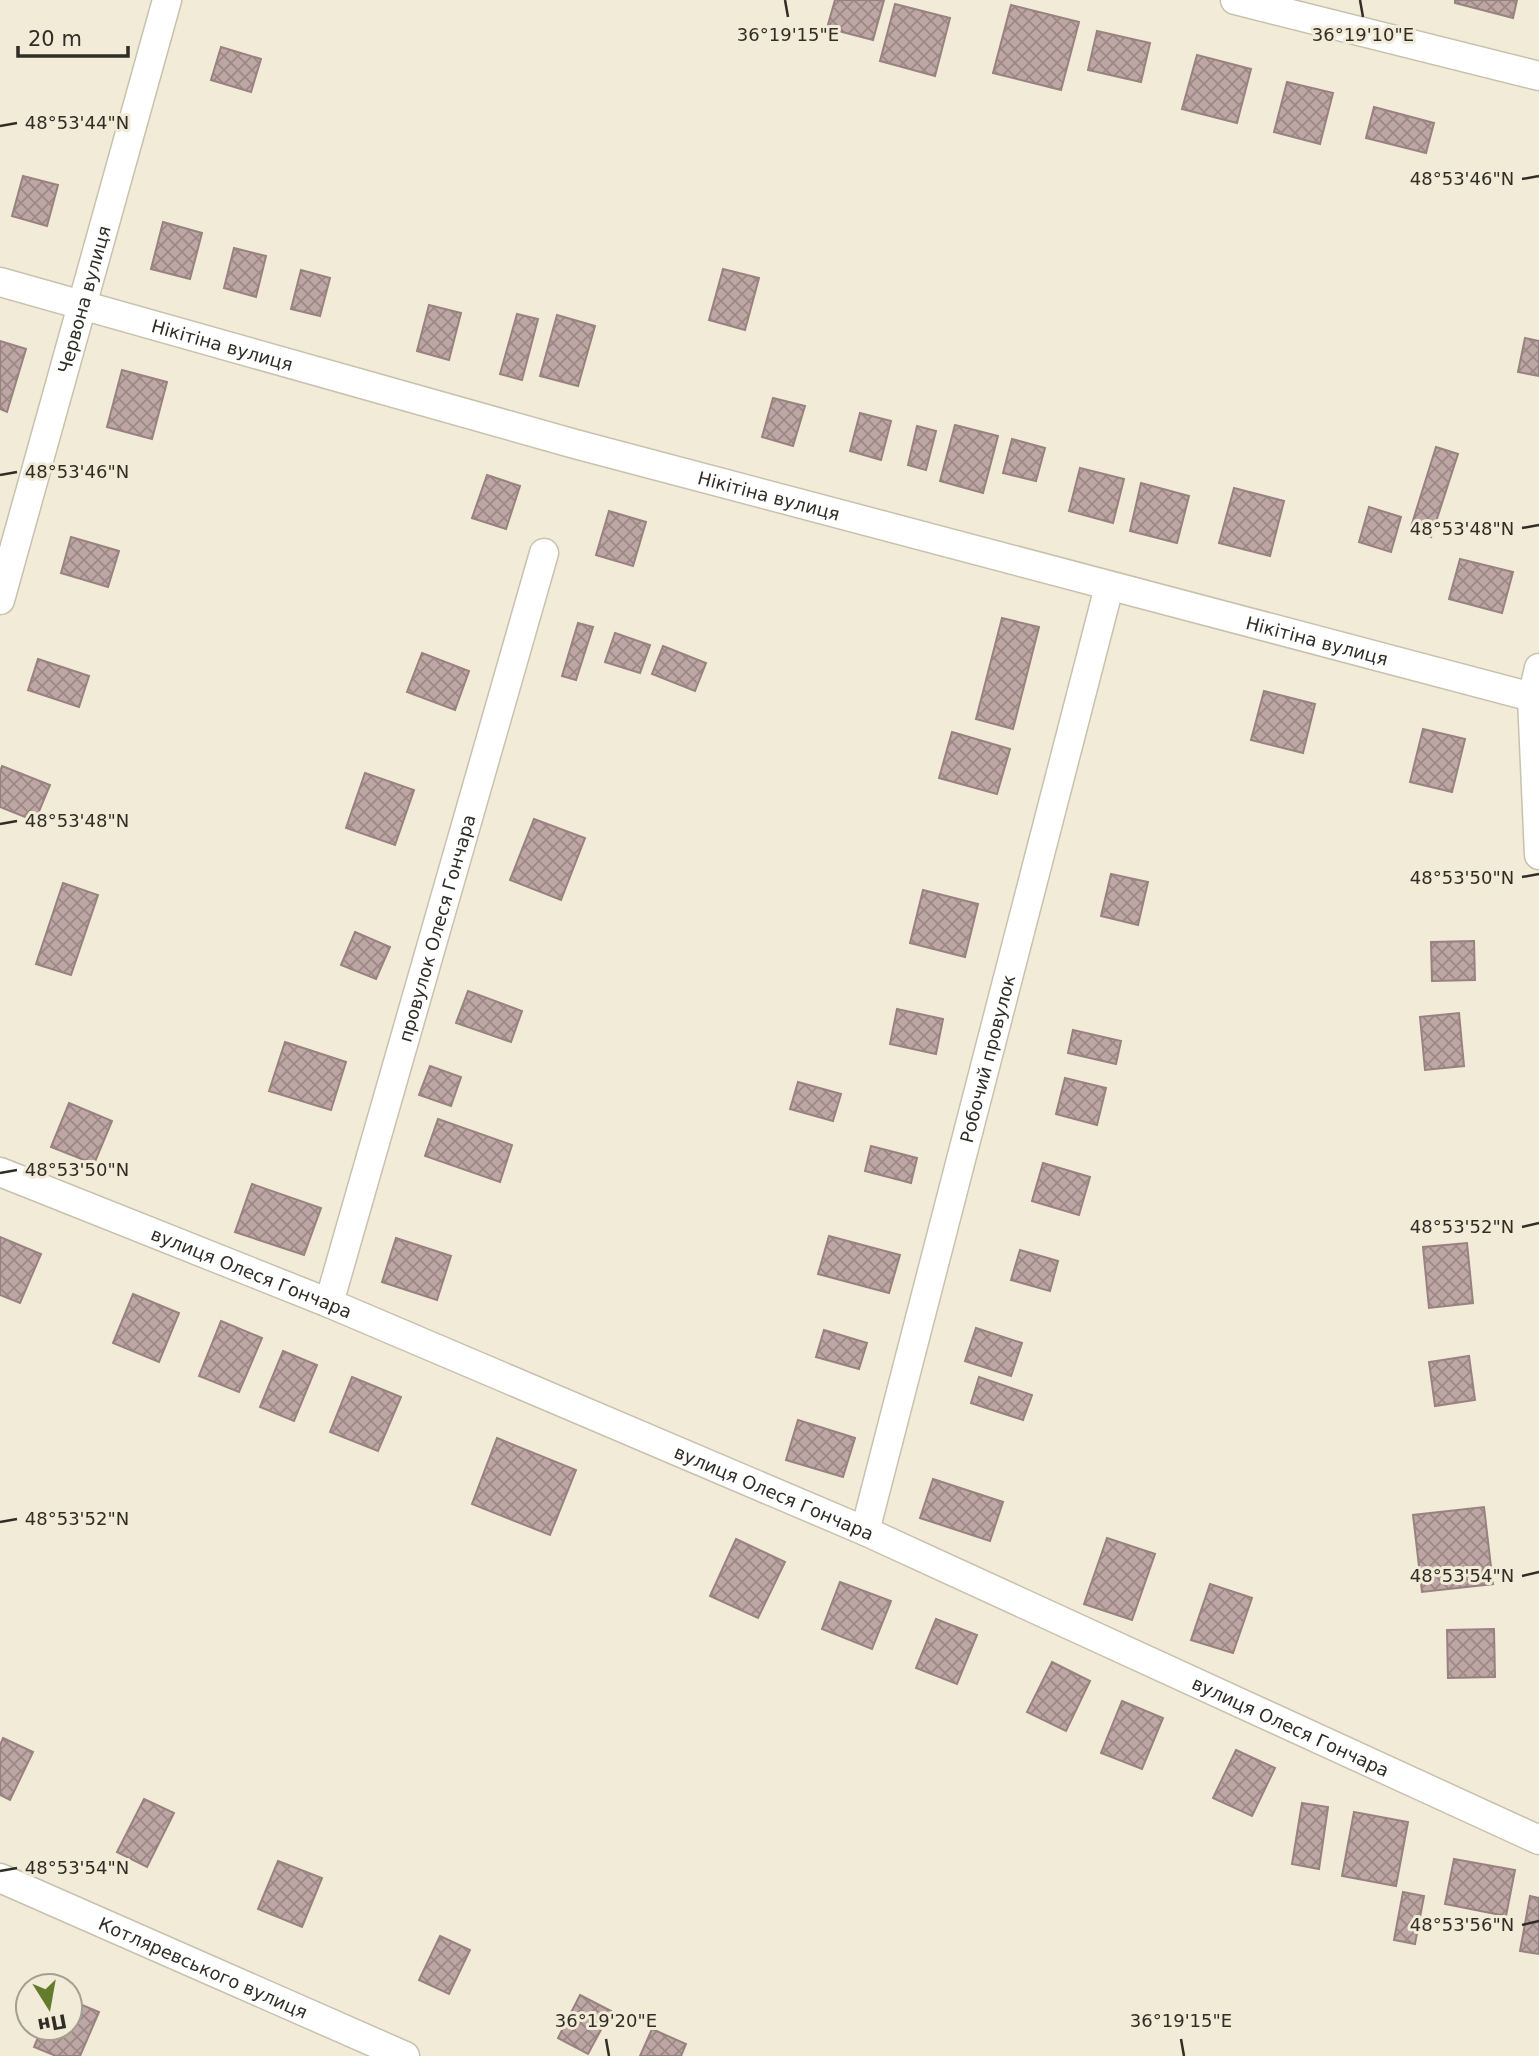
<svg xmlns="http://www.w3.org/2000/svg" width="1539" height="2056" viewBox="0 0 1539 2056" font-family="'DejaVu Sans',sans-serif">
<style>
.building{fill:url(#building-cross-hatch);stroke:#988280;stroke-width:2}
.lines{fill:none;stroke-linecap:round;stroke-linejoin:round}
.minor-casing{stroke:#c7c1ae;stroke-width:31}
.minor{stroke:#fff;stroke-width:28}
.ticks{fill:none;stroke:#2f2d25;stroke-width:2.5}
.labels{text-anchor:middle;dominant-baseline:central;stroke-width:6;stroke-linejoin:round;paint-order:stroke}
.street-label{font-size:18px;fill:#2f2d25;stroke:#f2ebd7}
.ticks-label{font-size:18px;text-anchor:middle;fill:#2f2d25;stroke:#f2ebd7;stroke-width:6;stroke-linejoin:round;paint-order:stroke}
</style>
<defs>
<pattern id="building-cross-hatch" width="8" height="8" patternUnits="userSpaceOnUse" patternTransform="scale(1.75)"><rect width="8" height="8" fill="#bea6a4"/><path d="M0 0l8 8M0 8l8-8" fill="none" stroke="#9b8885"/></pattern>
</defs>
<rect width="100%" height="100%" fill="#f2ebd7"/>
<g class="building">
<path d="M835,0H884L873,40L827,28Z"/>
<path d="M1455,0H1517L1513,18L1455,3Z"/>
<path d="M895,4L950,18L935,76L880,61Z"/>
<path d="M1011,5L1079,22L1061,90L993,73Z"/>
<path d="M1097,31L1150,43L1141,82L1088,70Z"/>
<path d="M221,47L261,59L251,92L211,80Z"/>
<path d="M1197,55L1251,69L1237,123L1182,109Z"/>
<path d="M1287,82L1333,93L1320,144L1274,132Z"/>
<path d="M1374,107L1434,123L1426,153L1366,138Z"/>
<path d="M23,176L58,185L47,226L12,216Z"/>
<path d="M163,222L202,233L190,279L151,269Z"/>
<path d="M234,248L266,256L256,297L224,288Z"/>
<path d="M723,269L759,278L745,330L709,320Z"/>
<path d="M301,270L330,278L320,316L291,309Z"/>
<path d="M429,305L461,313L449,360L417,351Z"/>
<path d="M517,314L538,319L522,380L500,374Z"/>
<path d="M557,315L595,326L578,386L540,376Z"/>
<path d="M1525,338L1539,341V376L1518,372Z"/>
<path d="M0,341L26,349L7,412L0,409Z"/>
<path d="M122,370L167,382L152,439L107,427Z"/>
<path d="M773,398L805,406L793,446L762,437Z"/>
<path d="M860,413L891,421L881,460L850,451Z"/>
<path d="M955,425L998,436L983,493L940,481Z"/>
<path d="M917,426L936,431L926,470L908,465Z"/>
<path d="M1012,439L1045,448L1036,481L1003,473Z"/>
<path d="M1436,447L1458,454L1431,537L1410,530Z"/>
<path d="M1080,468L1124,479L1113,523L1069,511Z"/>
<path d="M487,475L520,486L506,529L472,518Z"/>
<path d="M1141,483L1189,496L1177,543L1130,531Z"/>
<path d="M1234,488L1284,501L1270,556L1219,543Z"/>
<path d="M1369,507L1401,517L1391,552L1359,542Z"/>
<path d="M609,511L646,522L633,566L596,555Z"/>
<path d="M71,537L119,551L108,587L61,573Z"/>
<path d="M1460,559L1513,572L1502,613L1449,599Z"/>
<path d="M1002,618L1039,627L1013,729L976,719Z"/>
<path d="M578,623L593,627L576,680L562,676Z"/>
<path d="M615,633L650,645L640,673L605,662Z"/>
<path d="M663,646L706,663L695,691L652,674Z"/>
<path d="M422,653L469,671L455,710L407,692Z"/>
<path d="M38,659L89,676L79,707L28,690Z"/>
<path d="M1264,691L1315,704L1303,753L1251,740Z"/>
<path d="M1423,729L1465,739L1452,792L1410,782Z"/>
<path d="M952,732L1010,749L997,794L939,778Z"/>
<path d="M2,766L50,785L35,821L0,807V772Z"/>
<path d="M365,773L414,790L395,845L346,828Z"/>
<path d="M534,819L585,838L561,900L510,880Z"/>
<path d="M1111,874L1148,882L1138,925L1101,916Z"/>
<path d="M63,883L98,895L71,975L36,964Z"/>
<path d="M923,890L978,904L965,957L910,943Z"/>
<path d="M355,932L390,947L376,979L341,965Z"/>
<path d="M1474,941L1475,980L1432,981L1431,942Z"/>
<path d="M468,991L522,1011L511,1042L456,1023Z"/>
<path d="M897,1009L943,1019L936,1054L890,1044Z"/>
<path d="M1459,1013L1464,1066L1425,1070L1420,1017Z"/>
<path d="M1073,1030L1121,1041L1116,1064L1068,1053Z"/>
<path d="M285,1042L346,1062L331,1110L269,1091Z"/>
<path d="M430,1066L461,1077L451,1106L419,1095Z"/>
<path d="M1065,1078L1106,1088L1097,1125L1056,1114Z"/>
<path d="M798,1082L841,1094L833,1121L790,1109Z"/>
<path d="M69,1103L112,1121L94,1164L51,1147Z"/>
<path d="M438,1119L512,1145L500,1182L425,1156Z"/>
<path d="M871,1146L917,1158L911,1183L865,1171Z"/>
<path d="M1043,1163L1090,1177L1079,1215L1032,1201Z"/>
<path d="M252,1184L321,1208L304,1255L235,1232Z"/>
<path d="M829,1236L900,1255L889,1293L818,1274Z"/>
<path d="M0,1237L41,1254L20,1303L0,1295Z"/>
<path d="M396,1238L451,1256L437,1300L382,1282Z"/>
<path d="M1467,1243L1473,1303L1429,1308L1423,1247Z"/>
<path d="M1020,1250L1058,1261L1050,1291L1011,1280Z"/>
<path d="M133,1294L179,1313L159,1362L113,1343Z"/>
<path d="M221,1321L262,1338L239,1392L199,1376Z"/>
<path d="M976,1328L1022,1343L1011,1376L965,1361Z"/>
<path d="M824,1330L867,1343L859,1369L816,1357Z"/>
<path d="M283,1351L317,1365L294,1421L260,1407Z"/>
<path d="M1469,1356L1475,1400L1435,1406L1429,1362Z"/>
<path d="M352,1377L401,1397L378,1451L330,1432Z"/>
<path d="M979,1377L1032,1395L1023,1420L971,1403Z"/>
<path d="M798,1420L855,1438L843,1477L786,1460Z"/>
<path d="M497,1438L576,1470L550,1535L472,1504Z"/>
<path d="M933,1479L1003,1502L990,1541L920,1518Z"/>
<path d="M1484,1507L1493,1584L1422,1592L1413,1515Z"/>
<path d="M1107,1538L1155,1554L1132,1620L1084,1604Z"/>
<path d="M736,1539L785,1562L758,1618L710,1596Z"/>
<path d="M840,1582L891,1601L872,1649L822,1629Z"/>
<path d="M1210,1584L1252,1598L1233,1653L1191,1640Z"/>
<path d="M936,1619L977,1635L957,1684L916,1668Z"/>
<path d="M1494,1629L1495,1677L1448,1678L1447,1630Z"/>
<path d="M1052,1662L1090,1681L1066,1731L1027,1712Z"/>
<path d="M1122,1701L1163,1718L1142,1769L1101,1753Z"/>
<path d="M3,1738L33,1752L10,1800L0,1795V1745Z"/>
<path d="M1236,1750L1275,1768L1252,1816L1213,1798Z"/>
<path d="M144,1799L174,1813L147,1867L117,1852Z"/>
<path d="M1302,1803L1328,1807L1319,1869L1292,1864Z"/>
<path d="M1354,1812L1408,1822L1396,1886L1342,1876Z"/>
<path d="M1454,1859L1515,1870L1506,1916L1445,1904Z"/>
<path d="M278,1861L322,1878L302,1927L258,1909Z"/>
<path d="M1403,1892L1424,1896L1415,1944L1394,1940Z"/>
<path d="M1530,1896L1539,1898V1954L1520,1951Z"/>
<path d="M440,1936L470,1950L449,1994L419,1980Z"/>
<path d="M580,1995L611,2011L588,2054L558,2038Z"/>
<path d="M70,2000L99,2012L80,2056H56L34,2047L42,2028H70Z"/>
<path d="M652,2029L686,2044L681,2056H640Z"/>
</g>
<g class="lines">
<defs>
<g id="minor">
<path d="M1235,0L1539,76"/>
<path id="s1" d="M0,282L575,444L1539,699"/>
<path id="s2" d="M0,600L167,0"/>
<path d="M1539,668L1532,698L1539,855"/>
<path id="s3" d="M0,1172L329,1303L865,1531L1539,1840"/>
<path id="s4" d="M329,1303L544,553"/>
<path id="s5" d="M865,1531L1109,587"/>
<path id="s6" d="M0,1878L405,2056"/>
</g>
</defs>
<use href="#minor" class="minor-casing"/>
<use href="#minor" class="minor"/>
</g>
<path class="ticks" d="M785,0L788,17M1360,0L1363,17M0,126L17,123M1522,179L1539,176M0,475L17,472M1522,528L1539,525M0,824L17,821M1522,877L1539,874M0,1173L17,1170M1522,1227L1539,1223M0,1522L17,1519M1522,1576L1539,1572M0,1871L17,1868M1522,1925L1539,1921M606,2039L609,2056M1181,2039L1184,2056"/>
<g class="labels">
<g class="street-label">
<text stroke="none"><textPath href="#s2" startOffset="312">Червона вулиця</textPath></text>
<text stroke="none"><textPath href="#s1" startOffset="231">Нікітіна вулиця</textPath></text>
<text stroke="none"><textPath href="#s1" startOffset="798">Нікітіна вулиця</textPath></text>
<text stroke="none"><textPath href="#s1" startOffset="1365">Нікітіна вулиця</textPath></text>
<text stroke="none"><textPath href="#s4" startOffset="390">провулок Олеся Гончара</textPath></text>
<text stroke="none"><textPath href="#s5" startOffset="488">Робочий провулок</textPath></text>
<text stroke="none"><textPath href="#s3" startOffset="271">вулиця Олеся Гончара</textPath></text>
<text stroke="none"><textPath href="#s3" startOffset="838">вулиця Олеся Гончара</textPath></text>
<text stroke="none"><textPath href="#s3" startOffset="1405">вулиця Олеся Гончара</textPath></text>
<text stroke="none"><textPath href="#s6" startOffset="222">Котляревського вулиця</textPath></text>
</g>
</g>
<g class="ticks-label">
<text x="788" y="41">36°19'15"E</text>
<text x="1363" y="41">36°19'10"E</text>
<text x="77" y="129">48°53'44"N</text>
<text x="1462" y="185">48°53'46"N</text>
<text x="77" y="478">48°53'46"N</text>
<text x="1462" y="535">48°53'48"N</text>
<text x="77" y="827">48°53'48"N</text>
<text x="1462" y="884">48°53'50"N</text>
<text x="77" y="1176">48°53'50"N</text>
<text x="1462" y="1233">48°53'52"N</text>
<text x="77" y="1525">48°53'52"N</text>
<text x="1462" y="1582">48°53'54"N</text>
<text x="77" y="1874">48°53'54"N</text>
<text x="1462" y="1931">48°53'56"N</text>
<text x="606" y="2027">36°19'20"E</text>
<text x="1181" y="2027">36°19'15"E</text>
</g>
<g transform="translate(49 2007) rotate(169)"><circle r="33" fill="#f2ebd7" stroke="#a49f90" stroke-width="2"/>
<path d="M0-5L12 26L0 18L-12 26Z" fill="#637b2d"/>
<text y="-10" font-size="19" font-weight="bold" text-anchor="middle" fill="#2f2d25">Пн</text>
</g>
<path d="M18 46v10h110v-10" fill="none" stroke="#2f2d25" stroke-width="3.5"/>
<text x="28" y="46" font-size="21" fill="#2f2d25" stroke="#f2ebd7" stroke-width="5" paint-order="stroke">20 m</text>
</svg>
